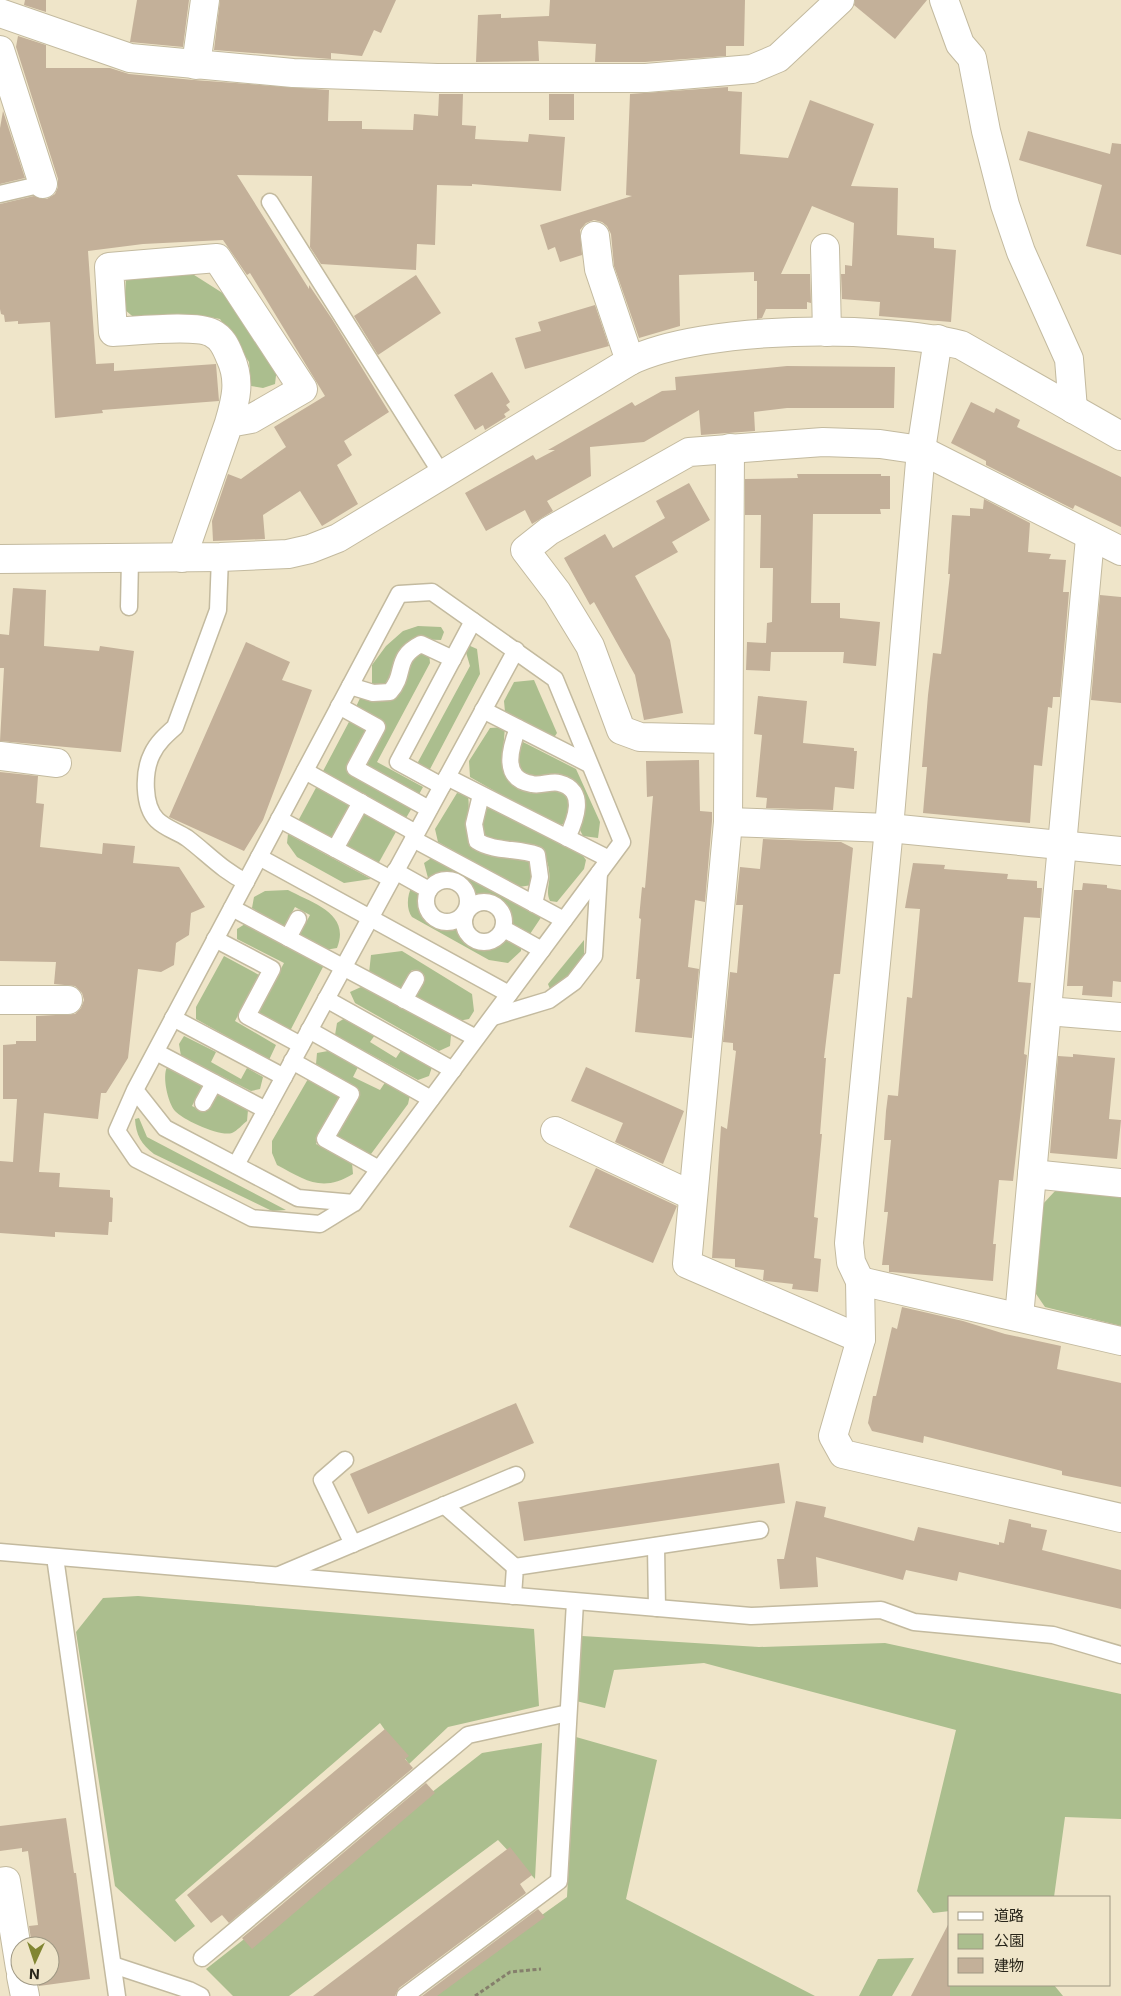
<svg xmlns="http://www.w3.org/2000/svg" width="1121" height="1996" viewBox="0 0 1121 1996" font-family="Inter,'Noto Sans JP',sans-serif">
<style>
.green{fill:#abbe8e}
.building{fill:#c3b099}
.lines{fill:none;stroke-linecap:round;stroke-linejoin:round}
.lane-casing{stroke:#c3ba9f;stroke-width:19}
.street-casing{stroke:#c3ba9f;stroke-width:30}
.secondary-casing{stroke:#c3ba9f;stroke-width:30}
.path{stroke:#857f6c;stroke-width:3;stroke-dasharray:4 2.5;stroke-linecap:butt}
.lane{stroke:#fff;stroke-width:16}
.street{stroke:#fff;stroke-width:28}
.secondary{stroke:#fff;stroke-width:28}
</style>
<rect width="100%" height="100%" fill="#efe5c9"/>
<g class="green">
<path d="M191,273L232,299L277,367L275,384L263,388L251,386L249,362L220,319L209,317L138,321L124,309L126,278Z"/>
<path d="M418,626L441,627L444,632L441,640L413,639L405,645L389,689H372V665L386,646L403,631Z"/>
<path d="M468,645L477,649L480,674L429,771L420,769L418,762L470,666L465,649Z"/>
<path d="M416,649L429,652L430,663L377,762L423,787L417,798L360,767L383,724L355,709L361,696H391Z"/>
<path d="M534,680L557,733L553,739L505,712L504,701L514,682Z"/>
<path d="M350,720L370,731L348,772L413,806L406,818L322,773Z"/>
<path d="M505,727L502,763L507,774L567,792L572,802L566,822L558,827L470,777L469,761L490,728Z"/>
<path d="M523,742L576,769L600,822L598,838L583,836L580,830L583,799L525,777L515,764L517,750Z"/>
<path d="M318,784L351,803L331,839L298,821Z"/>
<path d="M457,793L468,795C470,810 467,824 469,839L527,857L534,866L532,885L519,887L438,842L435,829Z"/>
<path d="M487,808L494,809L581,853L586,860L584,869L557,902L550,901C545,890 551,883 549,871C546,837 512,842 487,841L483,836L482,814Z"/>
<path d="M362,811L397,830L378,864L343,845Z"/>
<path d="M288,834L371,879L344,883L297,857L287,843Z"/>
<path d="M433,857L542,916L530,934L510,924V910C500,898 489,897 474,896L469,886L462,879L436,876L428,878L424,863Z"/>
<path d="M412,886L423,894C422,923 432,925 459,926L462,938C480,948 488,946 506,936L521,946V951L508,963L489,960L412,917C406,909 407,895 412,886Z"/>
<path d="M288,890C312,903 351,913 337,948L325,950L299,936L310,915L295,907L283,929L252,908L254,897L265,891Z"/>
<path d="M245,924L324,965L290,1031L257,1014L284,963L237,939V929Z"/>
<path d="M584,940V958L558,989H550L548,984Z"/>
<path d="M402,951L472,994L474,1011L469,1019L458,1021L415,996L425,976L412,970L402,988L369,973L371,955Z"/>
<path d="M224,956L259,975L235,1021L276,1045L269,1060L196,1019V1007Z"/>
<path d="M361,987L370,990L451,1035L450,1046L439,1051L355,1003L350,992Z"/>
<path d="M345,1018L375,1035L370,1042L396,1058L402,1049L432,1067L429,1076L418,1080L335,1035L337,1023Z"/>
<path d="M184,1036L216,1052L211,1062L241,1079L247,1068L263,1077L260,1089L251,1091L181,1056L179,1044Z"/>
<path d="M328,1051L358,1067L353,1077L380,1090L386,1081L410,1095L408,1104L371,1154H361L336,1138L359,1090L316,1064L317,1053Z"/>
<path d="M167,1067L202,1086L192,1106L205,1112L217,1093L248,1110L247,1121C243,1124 237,1131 232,1133C220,1137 183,1120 175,1111C168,1103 162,1077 167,1067Z"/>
<path d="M308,1079L339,1096L316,1144L352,1163L353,1174C322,1193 305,1180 277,1165L272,1153V1141Z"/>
<path d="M139,1118L147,1137L286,1210L272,1211L154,1154C141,1144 136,1135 135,1119Z"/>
<path d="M1056,1190L1121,1197V1326L1045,1307L1034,1291L1042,1205Z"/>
<path d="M138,1596L534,1629L539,1706L448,1727L409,1764L380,1723L175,1900L195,1926L175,1942L115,1886L76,1632L103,1598Z"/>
<path d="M582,1636L759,1647L885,1643L1121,1694V1819L1065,1817L1054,1897H950V1911L933,1913L917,1891L956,1730L704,1663L614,1670L605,1708L576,1701Z"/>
<path d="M576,1737L657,1760L626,1899L815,1996H429L567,1897Z"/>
<path d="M542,1743L535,1879L498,1840L289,1996H233L206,1969L482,1753Z"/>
<path d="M914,1958L892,1996H859L878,1959Z"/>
<path d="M950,1985H1054L1063,1996H937Z"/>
</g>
<g class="building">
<path d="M25,0H46V12L24,5Z"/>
<path d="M137,0H189L183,47L130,42Z"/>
<path d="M220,0H396L381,33L374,30L362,56L331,53V59L214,50Z"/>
<path d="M550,0H745L744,46H726V56L645,62H595L596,44L538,41L539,61L476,62L478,15L501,14V18L549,16Z"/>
<path d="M855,0H927L895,39L854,5Z"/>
<path d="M18,36L46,45V68H110L129,74L194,80L329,90L328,121H362V129L413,130L414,114L438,116L439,94H463L462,125L476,126L475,139L528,142L529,134L565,137L561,191L472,184V186L437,185L435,245L417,244L416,270L321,264L310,247L312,176L237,175L309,289V285L332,319L389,412L344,441L352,455L337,465L358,504L322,526L300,491L263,515L265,539L213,541L212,521L228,474L241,479L286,447L274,427L325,396L250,273L247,275L223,240L143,244L88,251L96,364L114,363V371L216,364L219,401L102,410L103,413L55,418L50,322L18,324V321L5,322L4,315L1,314L0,309V204L34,196L47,199L55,194L58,187V179L16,47Z"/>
<path d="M728,87V91L742,92L740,154L788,158L810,100L874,124L851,186L898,188L897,235L934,238V248L956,250L951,322L879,316L880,302L842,299L841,274H845V265L852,266L854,223L812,206L781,274H810L811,303L807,302V309H766L762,318L757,319V281H754V272L679,275L680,326L639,338L614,266L611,234L607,226L602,222L594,220L586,223L580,230L582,255L560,262L555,247L548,250L540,225L632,196L626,195L630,94Z"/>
<rect x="549" y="94" width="25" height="26"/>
<path d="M3,111L25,178L0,184V128Z"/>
<path d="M1028,131L1110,154L1112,143L1121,144V255L1086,246L1102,185L1019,160Z"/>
<path d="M416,275L441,313L378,355L354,316Z"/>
<path d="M595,305L609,346L525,369L515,338L541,331L538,322Z"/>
<path d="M787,366L895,367L894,408H787L754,412L755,431L701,435L699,410L644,442L590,447L591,476L547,501L553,511L532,524L525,510L486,531L465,493L533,455L536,460L555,450H548L632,402L635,406L662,391L676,390L675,377Z"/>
<path d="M492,372L510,402L506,405L510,410L504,414L506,417L485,430L483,425L475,430L454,395Z"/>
<path d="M971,402L994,413L996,408L1020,420L1017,427L1121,477V527L1075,505L1073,509L986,465V461L951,443Z"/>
<path d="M797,474H881V476H890V509H880L881,514H813L811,603H840V618L880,622L876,666L843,663L844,652H771L770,671L746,670L747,642L766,643L767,623L772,622L773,568H760L761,515H745V479L798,478Z"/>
<path d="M689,483L710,520L672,542L678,552L635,576L670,640L683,713L644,720L635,675L594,602L590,605L564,558L605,534L613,548L665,518L656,501Z"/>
<path d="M984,499L1030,523L1028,552L1051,554L1049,559L1066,560L1063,592H1069L1060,697H1053L1052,708L1048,707L1042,766L1034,765L1030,823L923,813L927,767H922L928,695L933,653L941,654L942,647L950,574H948L952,515L970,516V508L983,509Z"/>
<path d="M13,588L46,590L44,646L99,651L100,646L134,651L121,752L0,741L4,668H0V634L9,635Z"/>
<path d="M1100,595L1121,597V703L1091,700Z"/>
<path d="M246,642L290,662L282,680L312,690L263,820L244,851L169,817Z"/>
<path d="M758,696L807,701L803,743L854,748V751H857L854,789L835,787L833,810L766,808L767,798L756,797L762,735L754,734Z"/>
<path d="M699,760L700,811L712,812V821L705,902L695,900L688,967L699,969L692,1038L635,1032L640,979H636L641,919L639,918L642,887L645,888L653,796L647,797L646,761Z"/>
<path d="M0,772L38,776L36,803L44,804L40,847L102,854L103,843L135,846L133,863L179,867L205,907L191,913L189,935L176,943L174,965L161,972L138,969L128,1058L106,1093H101L98,1119L44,1113L39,1172L60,1173L59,1187L110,1190V1197L113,1198L112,1222H109L108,1235L55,1232V1237L0,1233V1161L13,1162L17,1099H3V1045L16,1044V1041H36V1016L75,1014L81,1008L84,1000L82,993L75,986L54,984L56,962L0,961Z"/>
<path d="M763,839L841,842L853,848L840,974H834L824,1058H826L820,1134H822L814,1217L818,1218L814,1258L821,1259L818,1292L792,1289L793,1284L766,1281L763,1280L764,1270L735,1267V1259L712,1258L721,1126L727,1129L736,1051L733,1050V1043L723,1042L730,972L737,973L743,905H736L740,867L760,869Z"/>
<path d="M913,863L945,865L944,869L1008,874L1007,879L1037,881V888H1042L1040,918L1024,917L1018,982L1031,983L1024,1054L1027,1055L1013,1181L999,1180L993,1244H996L993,1281L892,1272H889V1265H882L888,1212H884L891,1140H884L886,1111L888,1095L898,1096L907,997L912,998L920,909L905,908Z"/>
<path d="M1083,883L1107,885V888L1121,890V982L1113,981L1112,997L1082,995L1083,986H1067L1074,890H1082Z"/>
<path d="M1073,1054L1115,1058L1109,1119L1121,1120L1117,1159L1050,1153L1058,1056L1073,1057Z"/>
<path d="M586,1067L684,1111L663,1164L615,1142L623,1123L571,1101Z"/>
<path d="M596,1168L677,1206L653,1263L569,1227Z"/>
<path d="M902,1307L963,1321L1005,1334L1061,1346L1057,1369L1121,1383V1487L1062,1475V1471L924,1436L923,1443L872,1431L868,1423L873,1396H876L892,1327L897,1329Z"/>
<path d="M516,1403L534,1443L368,1514L350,1474Z"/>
<path d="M779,1463L785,1503L524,1541L518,1502Z"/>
<path d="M796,1501L826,1507L824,1517L914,1541L918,1527L999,1545V1542L1004,1543L1009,1519L1031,1524V1527L1047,1530L1042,1550L1121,1570V1609L959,1572L957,1581L906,1570L903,1580L816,1557L818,1587L780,1589L777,1559H784Z"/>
<path d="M385,1729L409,1756L405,1759L413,1768L229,1923L222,1915L211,1923L187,1895Z"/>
<path d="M426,1783L435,1793L252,1949L242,1938Z"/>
<path d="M66,1818L74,1873H76L90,1979L39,1986L37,1976H50V1946H32L29,1926L38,1925L28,1851L22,1852V1848L0,1851V1826Z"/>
<path d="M510,1847L532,1875L520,1884L526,1893L399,1988L395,1996H313Z"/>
<path d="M538,1909L545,1917L437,1996H422Z"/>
<path d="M950,1921V1996H911Z"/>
</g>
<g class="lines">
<defs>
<g id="lane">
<path d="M0,194L43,184"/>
<path d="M270,202L443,476"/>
<path d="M220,557L218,610L175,727C166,735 157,743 152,754C143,772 143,806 157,820C165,828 178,832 187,838C207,853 223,871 246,882"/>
<path d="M129,607L130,559"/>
<path d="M350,686L373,693L390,692C407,673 393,658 421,644L453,659"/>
<path d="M339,706L377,727L355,768L429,809"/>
<path d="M483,710L589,764"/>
<path d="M518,728C510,749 501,779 532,784C541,786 551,781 559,783C588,790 575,821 567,838"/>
<path d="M305,771L416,833"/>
<path d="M447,777L609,859"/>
<path d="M442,786L398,762L473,621"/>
<path d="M481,795L474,824L477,841C494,852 518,848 537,855L540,877L534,904"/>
<path d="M279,819L391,879"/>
<path d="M413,839L564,920"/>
<path d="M335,849L361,802"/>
<path d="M259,857L509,994"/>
<path d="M395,871L429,890"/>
<circle cx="447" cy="901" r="21"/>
<circle cx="484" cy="922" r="20"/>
<path d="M232,908L476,1038"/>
<path d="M504,929L542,950"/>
<path d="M288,938L298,919"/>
<path d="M215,939L272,969L247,1016L301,1045"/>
<path d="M326,999L453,1070"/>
<path d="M404,1000L416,979"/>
<path d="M493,1017L549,1000L574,982L594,956L599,873"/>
<path d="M173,1018L284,1077"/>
<path d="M309,1030L431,1099"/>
<path d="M156,1052L266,1110"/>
<path d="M292,1061L351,1094L325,1139L379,1169"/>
<path d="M135,1090L165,1128L298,1198L354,1203L622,842L555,679L432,592L399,594L135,1090L117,1131L136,1159L252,1218L320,1224L354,1203"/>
<path d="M203,1103L214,1083"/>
<path d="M236,1165L516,650"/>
<path d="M345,1460L322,1480L353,1544"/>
<path d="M444,1505L515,1567"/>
<path d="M656,1546L657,1608"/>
<path d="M0,1552L751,1616L881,1610L914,1622L1053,1635L1121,1655"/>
<path d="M55,1557L117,1996"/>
<path d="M279,1575L516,1475"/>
<path d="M513,1596L515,1567L760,1530"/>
<path d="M202,1958L468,1735L568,1713"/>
<path d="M113,1965L189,1990L201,1996"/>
<path d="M405,1996L559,1881L575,1602"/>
</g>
<g id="street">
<path d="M944,0L960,44L972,58L986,131L1005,205L1021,252L1069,359L1073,409"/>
<path d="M0,13L130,58L293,73L437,78H646L752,69L778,58L840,0"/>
<path d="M0,50L43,184"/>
<path d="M196,65L205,0"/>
<path d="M595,236L599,269L630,361"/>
<path d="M825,248L827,332"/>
<path d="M730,448L728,822L687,1264L861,1339"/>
<path d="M182,558L229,423L251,419L303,389L217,258L109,267L113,332C136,331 195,324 212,333C222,338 226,347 230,357C241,380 236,399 229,423"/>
<path d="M0,559L220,557L288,554L310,549L338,538L630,361C705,325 880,325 961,345L1121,436"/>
<path d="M728,739L640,737L621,730L590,646L557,592L525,550L549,531L689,452L823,442L880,444L921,450L1121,551"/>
<path d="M0,756L57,763"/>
<path d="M728,822L889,828L1121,851"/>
<path d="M0,1000H68"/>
<path d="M1047,1011L1121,1017"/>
<path d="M555,1131L693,1196"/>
<path d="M1032,1174L1121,1183"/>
<path d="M860,1281L1121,1341"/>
<path d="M1019,1317L1090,538"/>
<path d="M0,1882L6,1881L20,1968"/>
<path d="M21,1976L25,1996"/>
</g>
<path id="secondary" d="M938,339L921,450L889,828L849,1243L851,1262L860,1281L861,1339L833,1436L843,1454L1121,1518"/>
</defs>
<use href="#lane" class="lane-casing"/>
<use href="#street" class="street-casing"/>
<use href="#secondary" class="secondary-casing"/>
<path class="path" d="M475,1996L510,1972L541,1969"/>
<use href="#lane" class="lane"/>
<use href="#street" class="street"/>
<use href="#secondary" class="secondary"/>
</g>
<rect x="948" y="1896" width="162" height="90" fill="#efe5c9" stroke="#9f9883"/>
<rect x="958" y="1912" width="25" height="8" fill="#ffffff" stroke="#9f9883"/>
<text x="994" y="1921" font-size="15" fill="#28251a">道路</text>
<rect x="958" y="1934" width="25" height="15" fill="#abbe8e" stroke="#9f9883"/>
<text x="994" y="1946" font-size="15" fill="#28251a">公園</text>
<rect x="958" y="1958" width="25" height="15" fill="#c3b099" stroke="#9f9883"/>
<text x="994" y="1971" font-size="15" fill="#28251a">建物</text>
<g transform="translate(35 1961) rotate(183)"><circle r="24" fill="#efe5c9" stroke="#9f9883"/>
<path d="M0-4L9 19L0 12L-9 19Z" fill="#818632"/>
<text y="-8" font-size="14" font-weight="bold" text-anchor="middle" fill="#28251a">N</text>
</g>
</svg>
